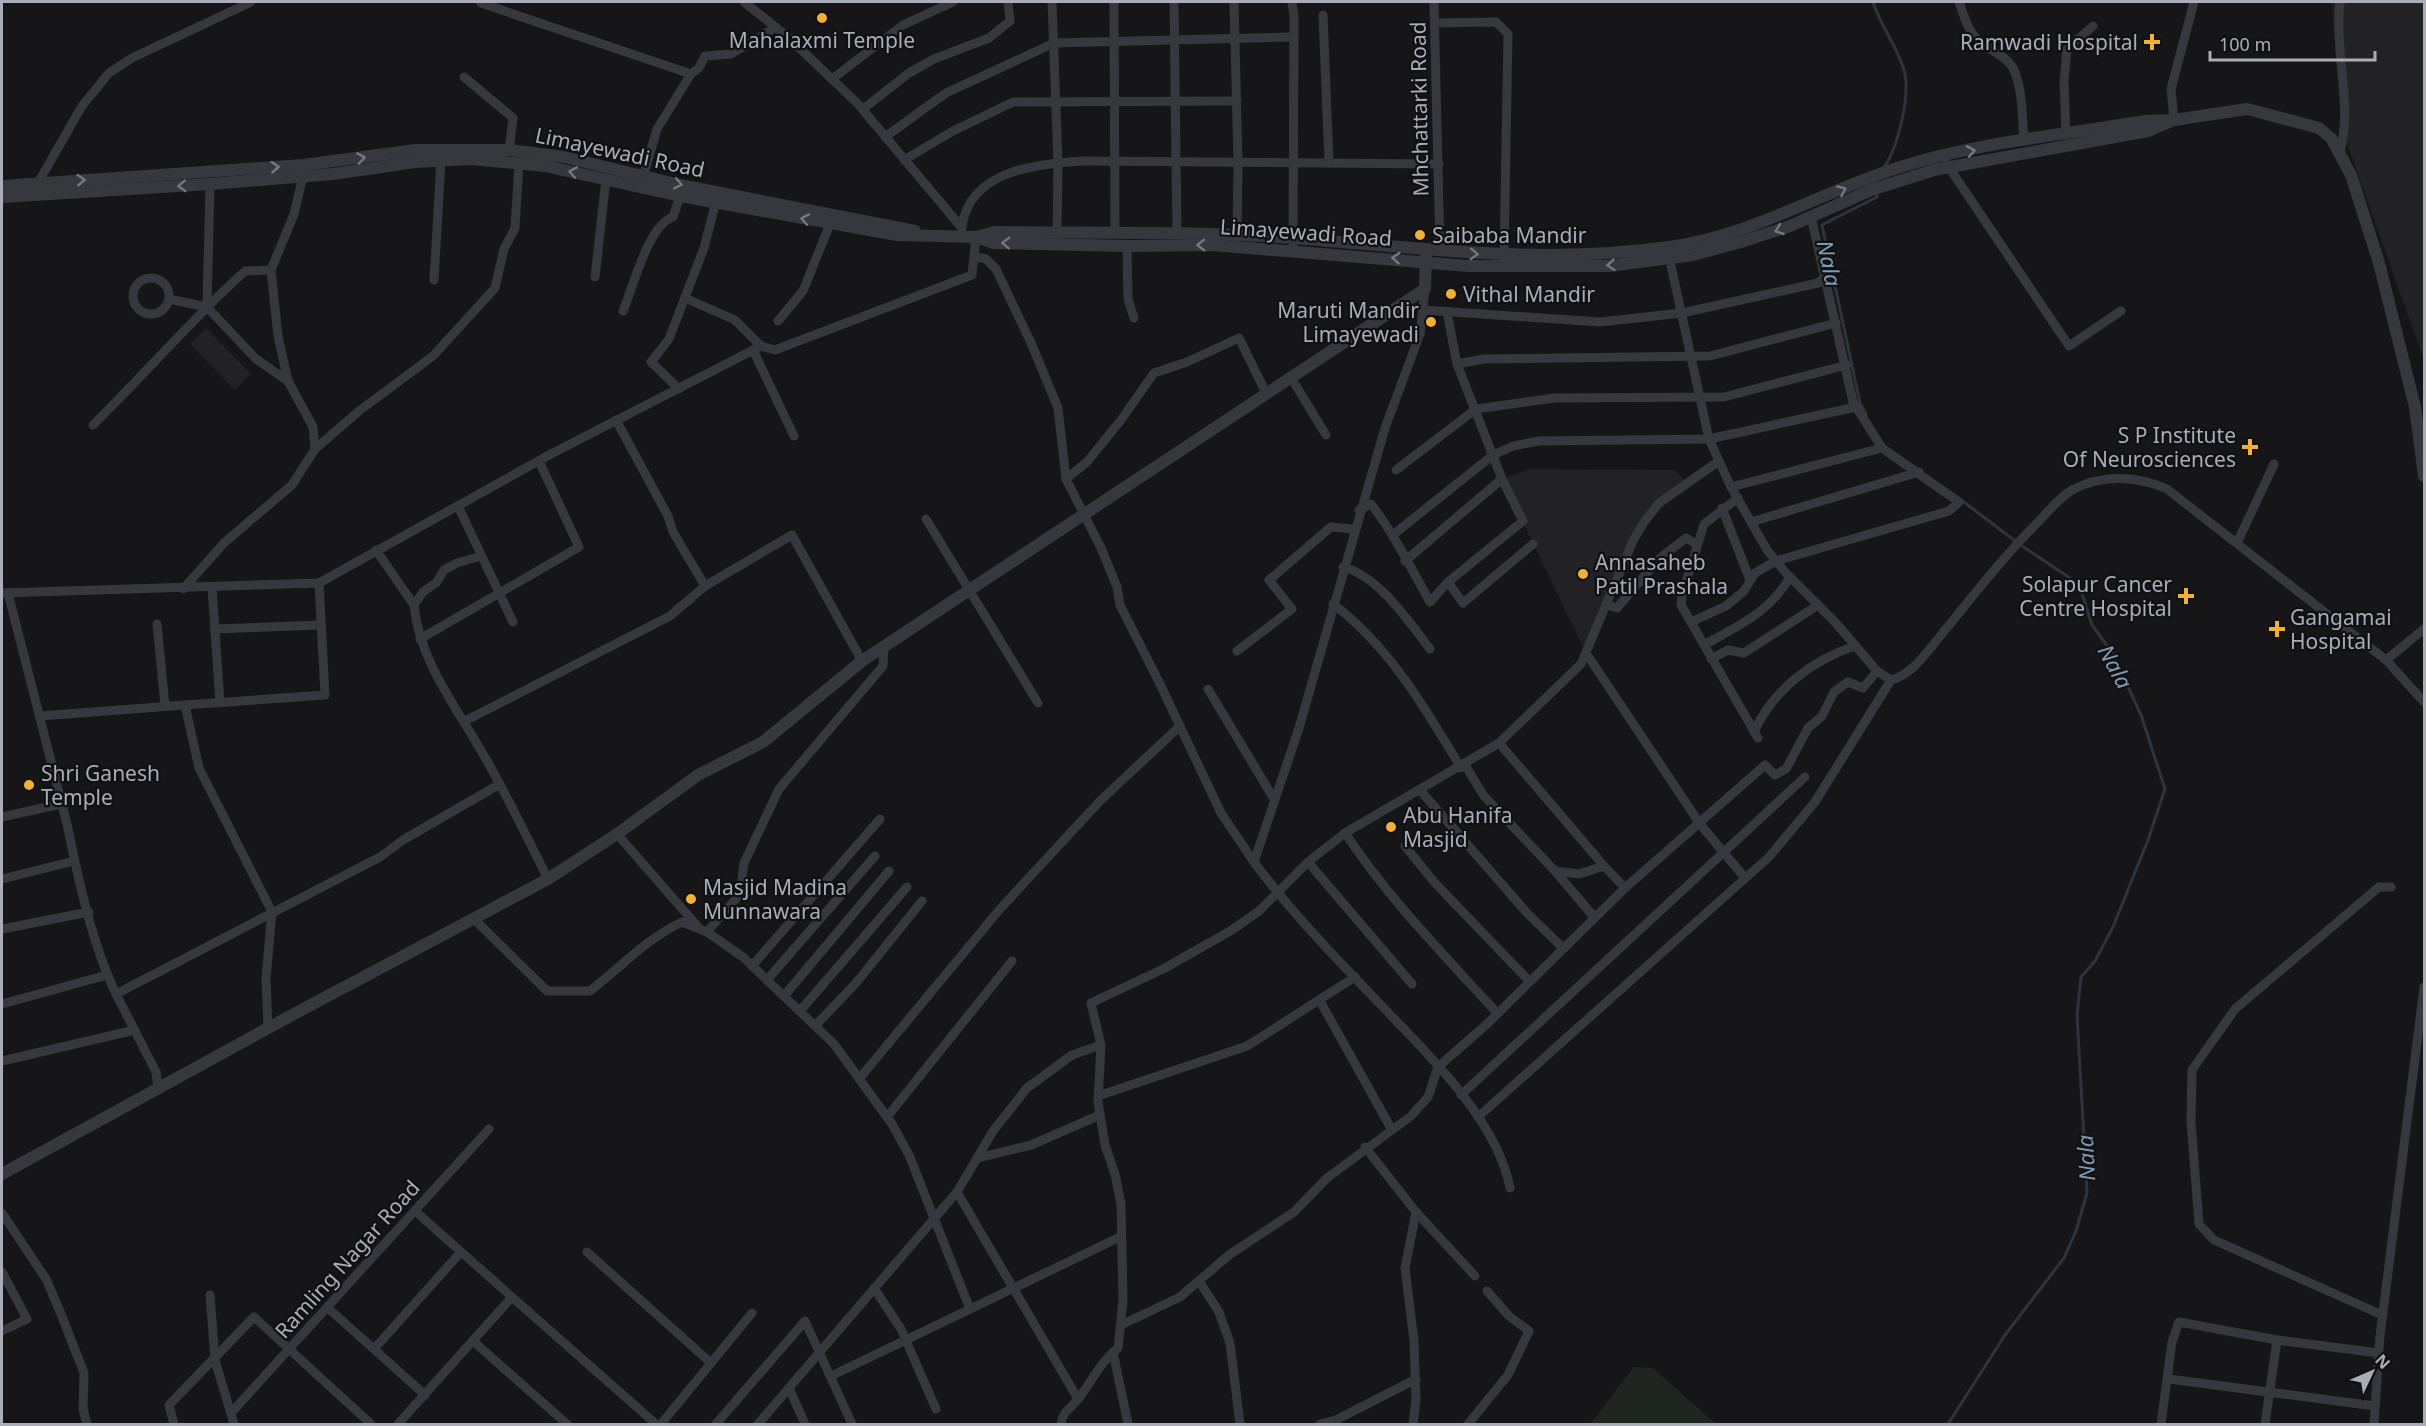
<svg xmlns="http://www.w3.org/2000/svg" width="2426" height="1426" viewBox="0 0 2426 1426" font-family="'Noto Sans',sans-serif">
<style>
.built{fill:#222225}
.green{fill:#1e261f}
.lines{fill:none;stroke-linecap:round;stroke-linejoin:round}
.stream{stroke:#2c353c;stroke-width:3}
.minor{stroke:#37383d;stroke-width:9}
.tertiary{stroke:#37383d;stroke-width:12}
.oneway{stroke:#757881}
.poi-dot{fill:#f2b134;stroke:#111113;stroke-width:2}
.labels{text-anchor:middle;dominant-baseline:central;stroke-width:4.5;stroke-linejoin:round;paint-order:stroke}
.poi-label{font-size:21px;fill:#a8adb8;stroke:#111113;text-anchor:start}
.street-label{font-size:21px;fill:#a8adb8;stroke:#111113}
.water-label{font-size:22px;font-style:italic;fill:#7f9bb3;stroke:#111113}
</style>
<rect width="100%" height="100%" fill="#161618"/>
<g class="built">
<path d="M2332,2H2424V361L2341,126Z"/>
<path d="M206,328L251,374L235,390L190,344Z"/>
<path d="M1530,469L1675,470L1687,483L1653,511L1633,541L1586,653L1502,479Z"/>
</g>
<path class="green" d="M1634,1367L1653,1368L1716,1424H1590Z"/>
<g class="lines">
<g class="stream">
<path d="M1873,2C1880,25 1897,46 1904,70C1911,95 1898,148 1883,169"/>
<path d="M1866,414L1860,403L1822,225L1877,197V192"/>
<path d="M1948,1424L2005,1335L2064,1258L2076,1231L2087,1193L2077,1015L2081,977L2095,961L2113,927L2148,840L2165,789L2141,715L2113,654L2092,625L2079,584L2019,544L1960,499"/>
</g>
<g class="minor">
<path d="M744,2L788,37L858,104L962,228"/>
<path d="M1052,2L1058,163L1057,232"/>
<path d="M1114,2L1115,234"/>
<path d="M1174,2L1177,234"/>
<path d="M1234,2L1238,163L1237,235"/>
<path d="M1292,2L1294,16L1293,250"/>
<path d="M1434,2L1440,252"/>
<path d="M1959,2C1964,16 1968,32 1980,42C1990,50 2006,56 2013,68C2023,88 2022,119 2024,141"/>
<path d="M2340,2C2334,51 2353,104 2340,152"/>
<path d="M481,3L691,74"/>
<path d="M1323,15L1329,163"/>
<path d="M1435,23L1496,22L1508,34L1504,255"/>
<path d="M464,77L513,118L509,150"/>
<path d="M832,79L903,25L953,2"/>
<path d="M863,109L909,73L934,59L989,38L1010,21L1008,2"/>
<path d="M2174,120L2171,89L2194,2"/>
<path d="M2066,135L2064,81L2067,49L2093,26"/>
<path d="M885,137L946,93L1054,43L1294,37"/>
<path d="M904,160L953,131L1013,102L1237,101"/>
<path d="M1946,163L2069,346L2121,311"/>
<path d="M643,177L657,129L691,74L699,68L705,56L731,54L776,27"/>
<path d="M38,183L82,106L109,73L132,58L251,2"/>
<path d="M962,226C971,168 1040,164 1085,161L1439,164"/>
<path d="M1127,246L1128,299L1134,318"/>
<path d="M1668,252L1709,439L1731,487L1767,550L1785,572L1835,622L1877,671L1891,680C1912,675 1927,652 1941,635C1973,596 2004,556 2040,520C2050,509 2061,496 2074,489C2103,474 2138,476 2167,489L2386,660L2424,629"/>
<path d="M976,257L986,259L996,269L1032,345L1058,408L1066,479L1101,548L1117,587L1120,605L1159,682L1221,813L1254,862L1299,728L1385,428L1420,334L1425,289"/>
<path d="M595,277L606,179"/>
<circle cx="151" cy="296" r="18"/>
<path d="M434,280L441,160"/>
<path d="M685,298L735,320L761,346"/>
<path d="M169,299L207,307L256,359L289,382"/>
<path d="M207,307L210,184"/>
<path d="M1423,310L1600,322L1682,313L1818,283L1825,277"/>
<path d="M623,311C633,288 648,225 673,217L680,196"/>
<path d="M1447,312L1457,364L1502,479L1523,521L1448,582"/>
<path d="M778,321L803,291L830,224"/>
<path d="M753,350L794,436"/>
<path d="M1457,364L1483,359L1710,356L1836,323"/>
<path d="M1290,376L1326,435"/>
<path d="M679,389L651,362L669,339L704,248L717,197"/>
<path d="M616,420L668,516L673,532L705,586"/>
<path d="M93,425C145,374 192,319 245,271L271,270"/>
<path d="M315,449L359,411L433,356L495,288L504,249L515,228L519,163"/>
<path d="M1396,470L1476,409L1554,398L1724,397L1847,365"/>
<path d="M1066,479L1087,462L1121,420L1154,373L1187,362L1239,338L1266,393"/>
<path d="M1731,487L1882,448"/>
<path d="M1738,498L1704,524L1682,595L1681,605L1758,738"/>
<path d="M458,506L513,622"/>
<path d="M1722,508L1750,580"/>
<path d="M1359,510L1371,504C1394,534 1411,568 1430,602L1448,582L1463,603L1533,544"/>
<path d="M926,519L1038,703"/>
<path d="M1751,522L1919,472"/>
<path d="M1394,534L1493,455L1513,446L1539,441L1709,439L1856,407"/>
<path d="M2237,543L2274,464"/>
<path d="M376,550L414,605"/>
<path d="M481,556L457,563L444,570L436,583L423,592L414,605C419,662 460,712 487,761C509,799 528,840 548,879"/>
<path d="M1405,561L1502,479"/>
<path d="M1343,567C1379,576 1409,622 1430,649"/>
<path d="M212,588L220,703"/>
<path d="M183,589L224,543L292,485L315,449L313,427L288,381L278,336L271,270L294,214L303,176"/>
<path d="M2,593L319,583L551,454L761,346L775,350L972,275L976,237"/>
<path d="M8,593L67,824C78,878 92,944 116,994"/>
<path d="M1333,604C1389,646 1425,708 1461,768"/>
<path d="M1606,604L1617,608L1660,558L1686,538L1696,544"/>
<path d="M1691,622L1726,606L1744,591L1755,573L1776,561L1949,511L1959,502L1882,448L1853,402L1811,217"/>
<path d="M157,624L165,706"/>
<path d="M215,629L321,625"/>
<path d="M420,639L579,547L539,461"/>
<path d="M1704,645C1739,625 1769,613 1790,577"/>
<path d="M1237,651L1292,609L1269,580L1331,527L1354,529"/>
<path d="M1586,653L1700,824L1745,878"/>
<path d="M1711,659L1728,650L1744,653L1818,605"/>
<path d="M2386,660L2424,702"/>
<path d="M1208,689L1274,799"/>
<path d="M40,716L185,705"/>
<path d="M465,721L670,616L705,586L792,535L862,661"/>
<path d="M1754,732C1773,690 1812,660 1855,646"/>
<path d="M1499,743L1604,866"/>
<path d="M1465,765L1484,796L1555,871L1579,874L1604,866L1625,888"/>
<path d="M1420,790L1527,913L1563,948"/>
<path d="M2,817L61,804"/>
<path d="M1345,833C1389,899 1444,955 1497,1013"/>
<path d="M617,834L698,927"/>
<path d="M1405,846L1435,883L1529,981"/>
<path d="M1254,862C1291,912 1335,957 1378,1002C1426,1052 1497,1119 1510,1188"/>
<path d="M1308,862L1412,984"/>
<path d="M1555,871L1595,918"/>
<path d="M2,879L74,861"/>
<path d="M474,919L547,991H590C621,967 646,939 682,922L707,932L743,957L834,1044L892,1124L909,1155L970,1309"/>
<path d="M2,929L89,912"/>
<path d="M707,932L740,894L744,863L779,789L883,666L884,648"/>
<path d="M752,966L880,819"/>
<path d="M767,980L875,856"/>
<path d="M784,996L889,871"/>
<path d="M1320,1001L1392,1130"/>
<path d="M2,1004L107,975"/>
<path d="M800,1011L907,887"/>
<path d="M815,1026L856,983L922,901"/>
<path d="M268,1028L266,978L272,912L199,768L185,705L325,695L319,583"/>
<path d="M2,1061L135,1030"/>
<path d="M859,1079L1000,909L1100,801L1180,726"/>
<path d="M158,1088L156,1072L116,994L380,857L403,840L500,784"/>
<path d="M1461,1095L1805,777"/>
<path d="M1098,1096L1247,1046L1355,977"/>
<path d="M887,1117L1012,961"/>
<path d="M1478,1117L1769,857L1815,802L1891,680"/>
<path d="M1365,1147L1416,1212L1475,1276"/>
<path d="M977,1158L1031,1145L1100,1115"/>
<path d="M957,1192L1078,1399"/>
<path d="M2,1213L46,1279L59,1309L84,1373L83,1409L87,1424"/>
<path d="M587,1252L711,1363"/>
<path d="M2,1272L27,1319L2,1331"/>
<path d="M1199,1281L1219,1312L1230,1343L1240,1424"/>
<path d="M874,1288L901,1329L936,1409"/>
<path d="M210,1295L215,1360L234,1424"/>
<path d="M512,1297L656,1424"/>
<path d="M328,1308L425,1395"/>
<path d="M2382,1315L2214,1240L2199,1224L2191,1122L2192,1070L2235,1009L2379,887H2391"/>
<path d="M1121,1325L1180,1297L1229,1255L1294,1212L1327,1178L1411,1116L1428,1097L1438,1067L1487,1024L1625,888L1765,765L1775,775L1786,769L1808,728L1822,716L1834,692L1848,682L1863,688L1877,671"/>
<path d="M473,1341L567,1424"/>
<path d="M374,1349L461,1252"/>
<path d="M1113,1352L1128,1424"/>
<path d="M831,1376L1120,1237"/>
<path d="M2169,1379L2375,1406"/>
<path d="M789,1388L805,1424"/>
<path d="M231,1413L489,1129"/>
<path d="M174,1424L169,1405L254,1317L371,1424"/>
<path d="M398,1424L512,1297L415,1211"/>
<path d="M661,1424L752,1313"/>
<path d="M716,1424L805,1321L852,1424"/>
<path d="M758,1424L957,1192L993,1131L1027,1088L1072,1055L1101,1045"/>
<path d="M1061,1424C1063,1411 1071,1408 1079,1398C1094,1378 1098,1365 1118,1348L1123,1301L1121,1204L1115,1174L1105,1145L1098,1102L1101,1045L1091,1003L1165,968L1232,930L1259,911L1308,862L1345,833L1499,743L1581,664L1633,541L1644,522L1659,503L1719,461"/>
<path d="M1320,1424L1336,1420L1416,1379"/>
<path d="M1413,1424L1416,1400L1414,1341L1405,1268L1416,1212"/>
<path d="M1468,1424L1508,1375L1529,1331L1509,1316L1487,1291"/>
<path d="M2161,1424L2172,1342L2179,1322L2277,1340"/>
<path d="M2265,1424L2277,1340L2379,1353"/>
<path d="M2374,1424L2380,1336L2424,987"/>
</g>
<g class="tertiary">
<path d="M2,186L303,165L416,150H509L564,157L680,185L915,231"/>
<path d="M2,197L210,184L333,174L415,162L471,159L545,166L680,196L897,235L976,237L994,243L1127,246L1212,245L1468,266H1609L1693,255L1741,242L1790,226L1871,190L1934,170L2148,131L2174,120"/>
<path d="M976,237L994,232C1093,233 1194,231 1294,238C1420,248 1542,265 1669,247C1751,236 1819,193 1897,168C1976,142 2063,135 2145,121L2174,120L2247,109L2319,128L2331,138L2351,175L2379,263L2415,407L2424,476"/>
<path d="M2,1174L292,1015L548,879L617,834L698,775L763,742L862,661L1425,289L1426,254"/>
</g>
</g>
<defs><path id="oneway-chevron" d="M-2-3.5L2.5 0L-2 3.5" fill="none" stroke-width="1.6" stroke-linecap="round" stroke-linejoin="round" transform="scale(1.5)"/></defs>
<g class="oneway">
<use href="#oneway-chevron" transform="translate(1971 151) rotate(-10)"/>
<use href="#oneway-chevron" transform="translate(361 158) rotate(-9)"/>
<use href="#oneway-chevron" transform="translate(275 167) rotate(-4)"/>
<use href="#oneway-chevron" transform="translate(573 172) rotate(-169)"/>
<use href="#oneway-chevron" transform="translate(81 180) rotate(-4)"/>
<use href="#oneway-chevron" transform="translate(678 184) rotate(12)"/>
<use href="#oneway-chevron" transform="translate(182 186) rotate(177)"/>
<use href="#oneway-chevron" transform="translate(1842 190) rotate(-24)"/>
<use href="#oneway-chevron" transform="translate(805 219) rotate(-169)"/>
<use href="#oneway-chevron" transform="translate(1779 230) rotate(160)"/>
<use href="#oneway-chevron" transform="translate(1006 243) rotate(-178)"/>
<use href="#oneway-chevron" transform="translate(1201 245) rotate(179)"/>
<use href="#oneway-chevron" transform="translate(1474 254) rotate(2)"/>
<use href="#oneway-chevron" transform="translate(1396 258) rotate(-175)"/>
<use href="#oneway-chevron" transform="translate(1611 265) rotate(175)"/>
</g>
<g class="poi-dot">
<circle cx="822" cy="18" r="6"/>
<path d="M2149 33h6v6h6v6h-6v6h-6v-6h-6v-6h6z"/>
<circle cx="1420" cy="235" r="6"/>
<circle cx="1451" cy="294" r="6"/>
<circle cx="1431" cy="322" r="6"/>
<path d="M2247 438h6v6h6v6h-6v6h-6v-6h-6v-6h6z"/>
<circle cx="1583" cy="574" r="6"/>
<path d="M2183 587h6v6h6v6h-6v6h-6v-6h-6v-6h6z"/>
<path d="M2274 620h6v6h6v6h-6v6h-6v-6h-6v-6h6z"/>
<circle cx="29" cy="785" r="6"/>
<circle cx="1391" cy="827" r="6"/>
<circle cx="691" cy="899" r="6"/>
</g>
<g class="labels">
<g class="poi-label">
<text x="822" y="40" text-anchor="middle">Mahalaxmi Temple</text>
<text x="2138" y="42" text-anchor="end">Ramwadi Hospital</text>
<text x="1432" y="235">Saibaba Mandir</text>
<text x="1463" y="294">Vithal Mandir</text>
<text x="1419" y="310" text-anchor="end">Maruti Mandir<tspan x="1419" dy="24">Limayewadi</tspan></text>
<text x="2236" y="435" text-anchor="end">S P Institute<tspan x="2236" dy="24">Of Neurosciences</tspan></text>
<text x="1595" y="562">Annasaheb<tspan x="1595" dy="24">Patil Prashala</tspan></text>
<text x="2172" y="584" text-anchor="end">Solapur Cancer<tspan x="2172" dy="24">Centre Hospital</tspan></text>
<text x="2290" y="617">Gangamai<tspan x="2290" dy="24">Hospital</tspan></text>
<text x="41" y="773">Shri Ganesh<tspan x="41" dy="24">Temple</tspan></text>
<text x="1403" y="815">Abu Hanifa<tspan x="1403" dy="24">Masjid</tspan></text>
<text x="703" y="887">Masjid Madina<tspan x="703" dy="24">Munnawara</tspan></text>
</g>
<g class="street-label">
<text transform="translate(1419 109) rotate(-91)">Mhchattarki Road</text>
<text transform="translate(620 152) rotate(12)">Limayewadi Road</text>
<text transform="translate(1306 232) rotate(4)">Limayewadi Road</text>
<text transform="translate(347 1259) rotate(-48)">Ramling Nagar Road</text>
</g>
<g class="water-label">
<text transform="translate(1830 263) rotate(78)">Nala</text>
<text transform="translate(2116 666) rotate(61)">Nala</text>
<text transform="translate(2085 1158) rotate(-93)">Nala</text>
</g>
</g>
<rect width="2426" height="1426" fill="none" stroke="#a8adb8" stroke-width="6"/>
<g transform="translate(2372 1372) rotate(46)" stroke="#111113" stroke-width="4.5" paint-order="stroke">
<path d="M0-4.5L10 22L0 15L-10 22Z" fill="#a8adb8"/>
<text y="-9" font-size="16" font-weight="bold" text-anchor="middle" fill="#a8adb8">N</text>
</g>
<path d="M2210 51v9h165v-9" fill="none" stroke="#a8adb8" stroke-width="3"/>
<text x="2219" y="51" font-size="18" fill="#a8adb8" stroke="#111113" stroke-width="4.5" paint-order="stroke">100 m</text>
</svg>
